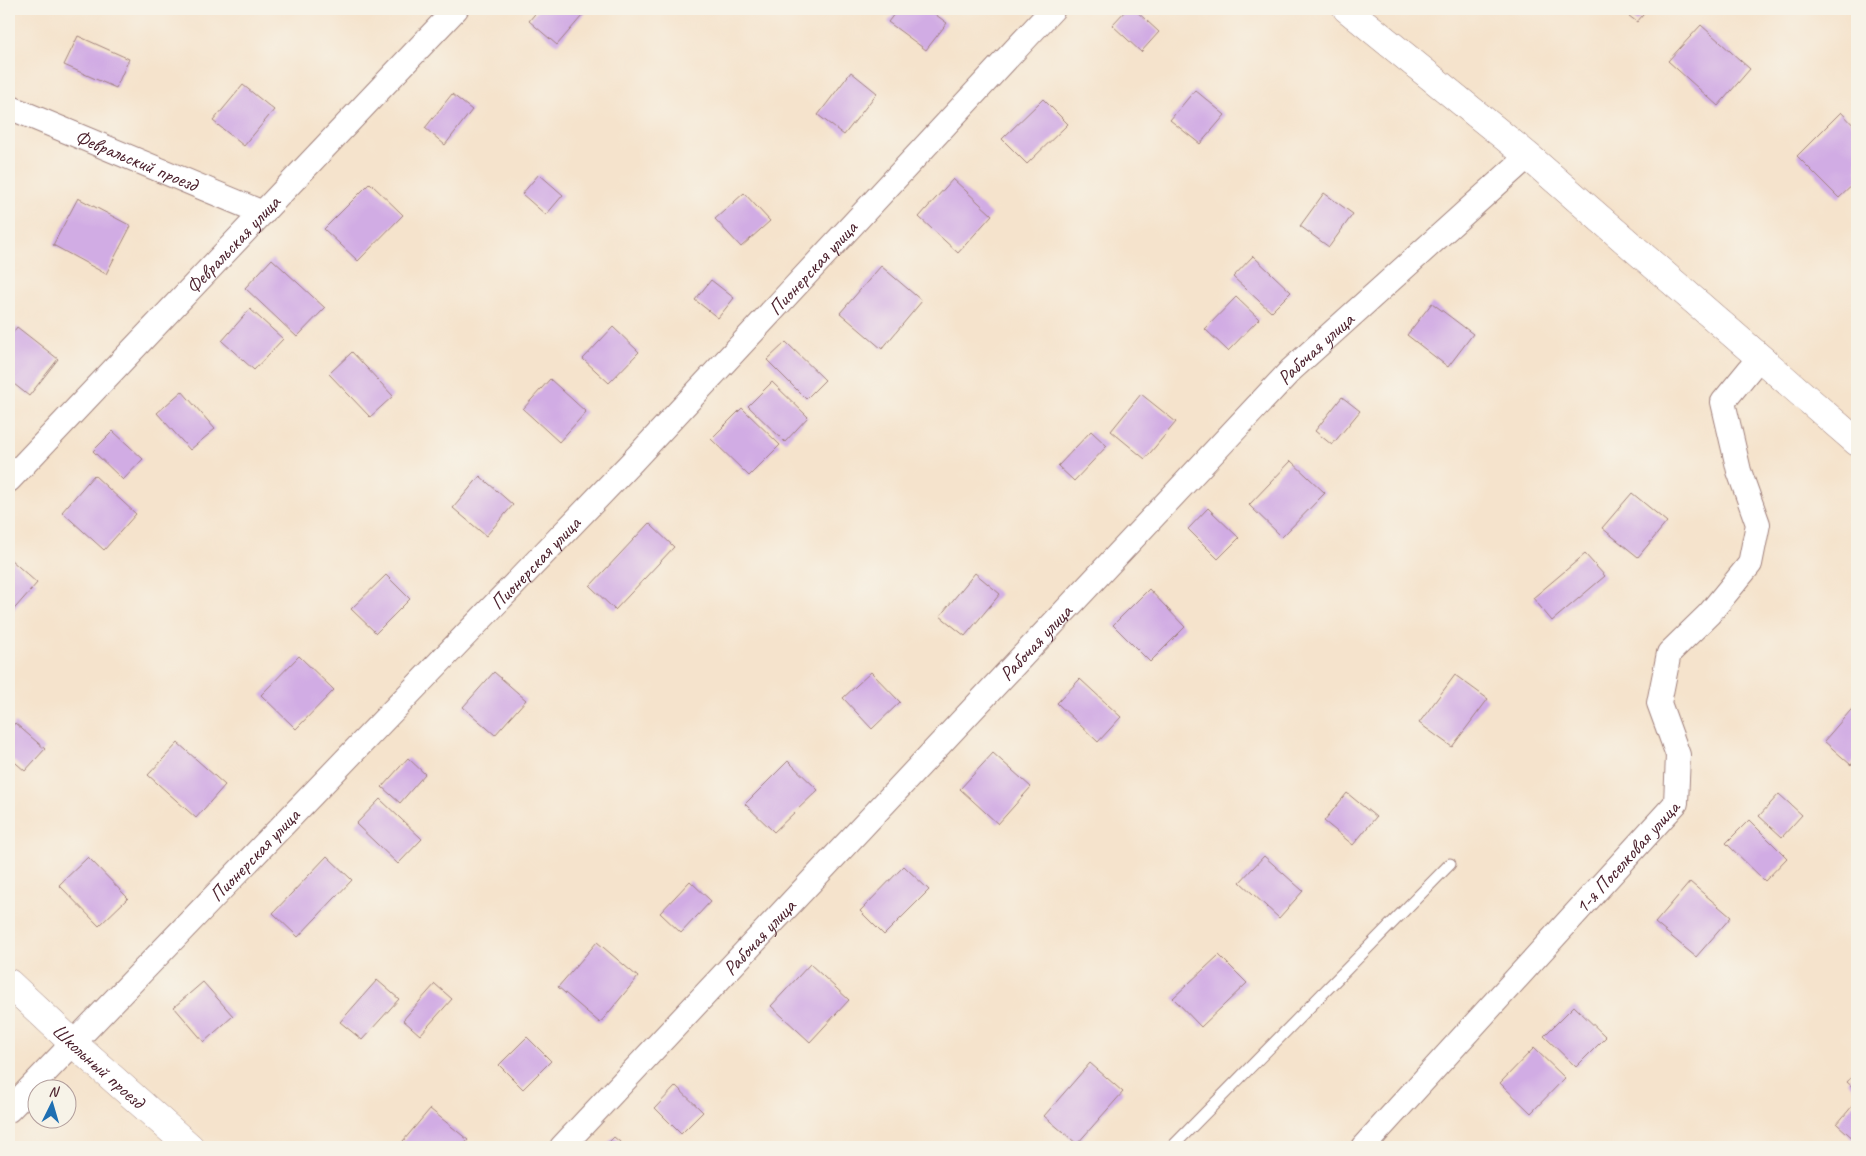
<svg xmlns="http://www.w3.org/2000/svg" width="1866" height="1156" viewBox="0 0 1866 1156" font-family="Caveat,sans-serif">
<style>
.building{fill:#d1ace4}
.lines{fill:none;stroke-linecap:round;stroke-linejoin:round}
.service-casing{stroke:#a0817c;stroke-width:13}
.minor-casing{stroke:#a0817c;stroke-width:26}
.tertiary-casing{stroke:#a0817c;stroke-width:29}
.service{stroke:#fff;stroke-width:11}
.minor{stroke:#fff;stroke-width:24}
.tertiary{stroke:#fff;stroke-width:28}
.labels{text-anchor:middle;dominant-baseline:central;stroke-width:4.5;stroke-linejoin:round;paint-order:stroke}
.street-label{font-size:20px;fill:#4a1f2b;stroke:#f7f3e8}
</style>
<rect width="100%" height="100%" fill="#f7f3e8"/>
<filter id="ink" filterUnits="userSpaceOnUse"><feTurbulence type="fractalNoise" baseFrequency=".02" numOctaves="2"/><feDisplacementMap in="SourceGraphic" scale="10" xChannelSelector="R" yChannelSelector="G"/><feConvolveMatrix kernelMatrix="1 2 1 2 8 2 1 2 1" color-interpolation-filters="sRGB"/></filter>
<filter id="wash" filterUnits="userSpaceOnUse"><feTurbulence type="fractalNoise" baseFrequency=".0096" numOctaves="4" result="noise"/><feDisplacementMap in="SourceGraphic" scale="20" xChannelSelector="R" yChannelSelector="G"/><feGaussianBlur stdDeviation="1.12" result="paint"/><feColorMatrix in="noise" values="0 0 0 0 0 0 0 0 0 0 0 0 0 0 0 0 0 1.4 0 .05"/><feComposite in="paint" operator="in"/></filter>
<g filter="url(#wash)">
<rect width="100%" height="100%" fill="#f5e3cc"/>
<g id="blocks">
<g class="building">
<path d="M539,9H588L557,45L529,21Z"/>
<path d="M898,9H928L947,23L926,50L888,22Z"/>
<path d="M1127,9H1134L1159,32L1141,52L1112,25Z"/>
<path d="M1620,9H1648L1637,22Z"/>
<path d="M1701,25L1750,69L1718,106L1668,61Z"/>
<path d="M78,36L129,59L116,88L64,65Z"/>
<path d="M851,72L877,93L844,135L818,115Z"/>
<path d="M243,85L274,110L244,146L213,121Z"/>
<path d="M1195,90L1225,115L1200,144L1170,120Z"/>
<path d="M452,94L472,110L445,145L425,128Z"/>
<path d="M1043,99L1068,124L1027,164L1002,139Z"/>
<path d="M1841,112L1857,129V181L1839,198L1797,156Z"/>
<path d="M539,174L563,195L546,215L522,194Z"/>
<path d="M953,179L992,215L958,253L919,217Z"/>
<path d="M370,183L403,215L358,261L324,229Z"/>
<path d="M744,193L770,221L741,247L715,219Z"/>
<path d="M1324,193L1353,214L1329,247L1300,226Z"/>
<path d="M78,198L131,226L106,274L53,245Z"/>
<path d="M1253,256L1291,292L1271,312L1233,277Z"/>
<path d="M272,259L325,308L297,337L245,288Z"/>
<path d="M881,266L922,301L882,349L840,313Z"/>
<path d="M711,280L734,298L718,318L695,300Z"/>
<path d="M1236,297L1259,319L1228,351L1205,329Z"/>
<path d="M1432,303L1473,334L1448,367L1407,335Z"/>
<path d="M250,309L283,339L254,370L222,341Z"/>
<path d="M17,327L58,359L29,396L9,380V338Z"/>
<path d="M613,327L639,352L609,383L583,359Z"/>
<path d="M786,342L825,380L806,399L767,360Z"/>
<path d="M352,352L393,396L370,417L329,374Z"/>
<path d="M550,379L586,412L559,442L523,409Z"/>
<path d="M772,382L808,417L785,442L748,406Z"/>
<path d="M182,391L215,429L190,450L157,413Z"/>
<path d="M1141,394L1176,422L1145,459L1111,431Z"/>
<path d="M1342,397L1360,411L1332,445L1315,431Z"/>
<path d="M742,408L780,445L749,476L711,439Z"/>
<path d="M113,431L143,459L123,480L93,451Z"/>
<path d="M1091,431L1107,446L1074,481L1058,466Z"/>
<path d="M1291,461L1325,493L1282,537L1249,505Z"/>
<path d="M94,475L136,514L104,550L62,512Z"/>
<path d="M480,476L513,505L486,536L453,508Z"/>
<path d="M1632,493L1667,522L1638,557L1602,528Z"/>
<path d="M1208,508L1239,538L1218,559L1188,529Z"/>
<path d="M649,523L674,547L615,610L590,586Z"/>
<path d="M1585,554L1605,576L1552,621L1533,598Z"/>
<path d="M10,559L37,583L9,615V560Z"/>
<path d="M975,573L1000,594L965,636L940,616Z"/>
<path d="M386,575L410,599L376,633L351,609Z"/>
<path d="M1149,589L1185,627L1150,662L1113,625Z"/>
<path d="M299,656L334,690L296,729L261,695Z"/>
<path d="M494,672L526,700L495,735L463,707Z"/>
<path d="M871,672L900,702L872,729L843,698Z"/>
<path d="M1455,675L1488,699L1452,747L1419,723Z"/>
<path d="M1080,679L1121,717L1098,742L1057,703Z"/>
<path d="M1857,703V758L1851,765L1824,741Z"/>
<path d="M15,723L45,749L25,771L9,757V730Z"/>
<path d="M178,743L225,785L196,818L148,775Z"/>
<path d="M993,753L1031,787L998,824L960,789Z"/>
<path d="M408,758L425,774L400,803L382,787Z"/>
<path d="M788,761L818,790L774,832L745,804Z"/>
<path d="M1347,793L1376,817L1353,845L1324,821Z"/>
<path d="M1779,794L1802,815L1782,837L1759,816Z"/>
<path d="M380,799L422,839L398,864L356,824Z"/>
<path d="M1749,820L1787,858L1765,881L1726,843Z"/>
<path d="M327,856L352,880L298,937L273,913Z"/>
<path d="M1264,856L1303,891L1279,918L1240,882Z"/>
<path d="M88,857L128,898L99,926L59,885Z"/>
<path d="M904,866L929,890L884,935L860,911Z"/>
<path d="M690,881L711,901L681,933L660,913Z"/>
<path d="M1690,882L1731,917L1696,957L1655,923Z"/>
<path d="M597,942L638,977L600,1023L558,987Z"/>
<path d="M1219,955L1247,983L1201,1027L1173,998Z"/>
<path d="M810,964L849,1000L810,1042L771,1006Z"/>
<path d="M377,980L399,999L362,1040L340,1022Z"/>
<path d="M203,982L233,1016L204,1042L174,1007Z"/>
<path d="M435,984L452,999L420,1035L403,1020Z"/>
<path d="M1574,1006L1606,1037L1576,1067L1544,1036Z"/>
<path d="M527,1037L551,1061L523,1089L499,1065Z"/>
<path d="M1534,1048L1565,1078L1531,1113L1500,1083Z"/>
<path d="M1090,1063L1123,1092L1077,1144L1044,1116Z"/>
<path d="M1857,1071V1091L1847,1082Z"/>
<path d="M676,1086L703,1112L681,1134L655,1108Z"/>
<path d="M1854,1104L1857,1106V1142L1837,1124Z"/>
<path d="M430,1109L468,1140L462,1147H398Z"/>
<path d="M614,1137L626,1147H604Z"/>
</g>
</g>
</g>
<g filter="url(#ink)">
<use href="#blocks" fill-opacity="0" stroke="#a0817c" stroke-width="1"/>
<g class="lines">
<defs>
<path id="service" d="M1172,1147L1450,864"/>
<g id="minor">
<path id="s1" d="M9,107L263,213"/>
<path id="s2" d="M9,480L456,9"/>
<path id="s3" d="M9,1110L630,464L1053,9"/>
<path id="s4" d="M562,1147L1291,370L1528,156"/>
<path id="s5" d="M1363,1147L1676,803L1678,755L1659,703L1669,653L1709,614L1750,564L1758,524L1739,471L1723,402L1759,358"/>
</g>
<g id="tertiary">
<path d="M1347,9L1528,156L1857,442"/>
<path id="s6" d="M9,983L73,1043L190,1147"/>
</g>
</defs>
<use href="#service" class="service-casing"/>
<use href="#minor" class="minor-casing"/>
<use href="#tertiary" class="tertiary-casing"/>
<use href="#service" class="service"/>
<use href="#minor" class="minor"/>
<use href="#tertiary" class="tertiary"/>
</g>
</g>
<g class="labels">
<g class="street-label">
<text stroke="none"><textPath href="#s1" startOffset="138">Февральский проезд</textPath></text>
<text stroke="none"><textPath href="#s2" startOffset="325">Февральская улица</textPath></text>
<text stroke="none"><textPath href="#s3" startOffset="1164">Пионерская улица</textPath></text>
<text stroke="none"><textPath href="#s4" startOffset="1098">Рабочая улица</textPath></text>
<text stroke="none"><textPath href="#s3" startOffset="759">Пионерская улица</textPath></text>
<text stroke="none"><textPath href="#s4" startOffset="692">Рабочая улица</textPath></text>
<text stroke="none"><textPath href="#s3" startOffset="354">Пионерская улица</textPath></text>
<text stroke="none"><textPath href="#s5" startOffset="392">1-я Поселковая улица</textPath></text>
<text stroke="none"><textPath href="#s4" startOffset="288">Рабочая улица</textPath></text>
<text stroke="none"><textPath href="#s6" startOffset="122">Школьный проезд</textPath></text>
</g>
</g>
<rect width="1866" height="1156" fill="none" stroke="#f7f3e8" stroke-width="30"/>
<g transform="translate(52 1104) rotate(5)"><circle r="24" fill="#f7f3e8" stroke="#b29e9c"/>
<path d="M0-4L9 19L0 12L-9 19Z" fill="#1f6fb2"/>
<text y="-8" font-size="14" font-weight="bold" text-anchor="middle" fill="#4a1f2b">N</text>
</g>
</svg>
